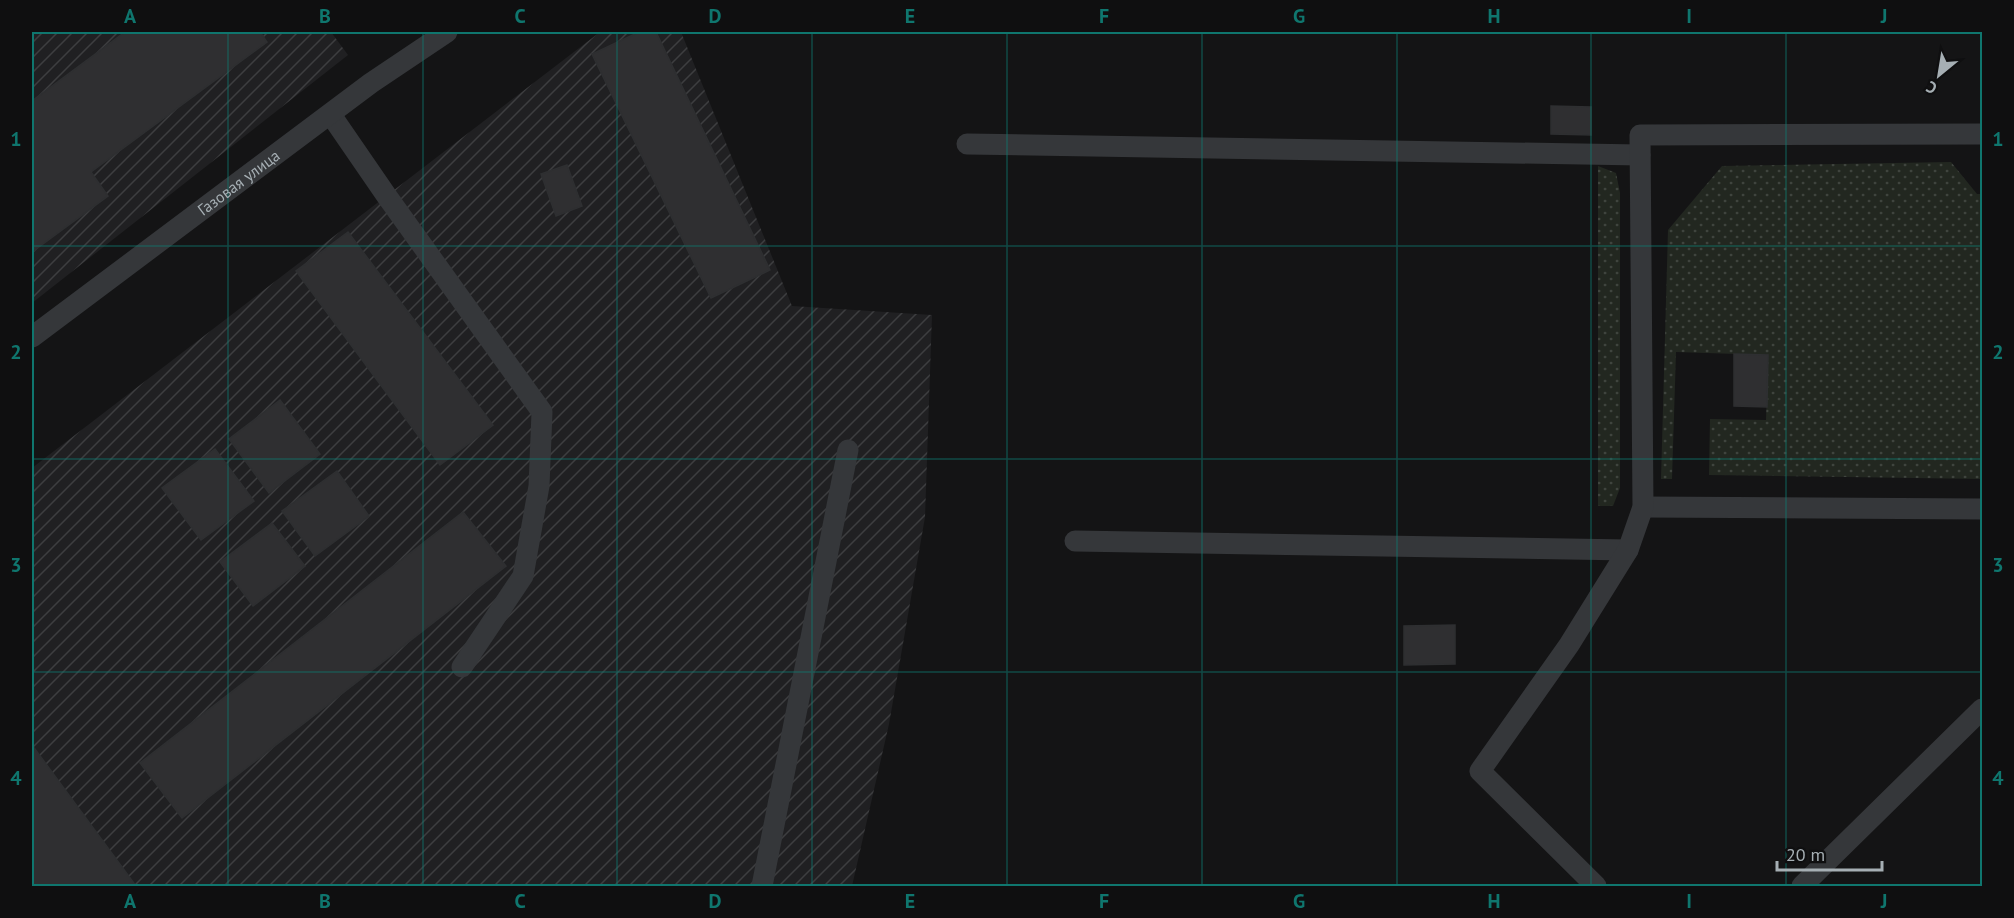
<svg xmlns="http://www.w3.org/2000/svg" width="2014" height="918" viewBox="0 0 2014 918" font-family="'PT Sans',sans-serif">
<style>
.industrial{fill:url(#industrial-furrows)}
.grass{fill:url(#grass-dots)}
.building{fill:#2f2f31;stroke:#2e2f31;stroke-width:1.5}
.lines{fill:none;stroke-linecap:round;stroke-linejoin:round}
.lane{stroke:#35373a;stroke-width:21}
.grid{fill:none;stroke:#0f766e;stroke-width:1.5;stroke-opacity:0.55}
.labels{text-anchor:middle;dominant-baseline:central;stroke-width:4.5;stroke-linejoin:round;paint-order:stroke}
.street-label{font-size:16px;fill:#a6afb4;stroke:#0f0f10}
.neatline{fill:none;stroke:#0f766e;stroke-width:2}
.grid-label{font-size:20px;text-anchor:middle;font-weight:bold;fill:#0f766e}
</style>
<defs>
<pattern id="industrial-furrows" width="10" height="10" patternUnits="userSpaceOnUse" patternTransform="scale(1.5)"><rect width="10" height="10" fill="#202022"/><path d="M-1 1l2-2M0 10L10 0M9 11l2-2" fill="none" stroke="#3d3e40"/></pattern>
<pattern id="grass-dots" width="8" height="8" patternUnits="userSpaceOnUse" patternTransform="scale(1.5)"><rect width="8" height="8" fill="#222720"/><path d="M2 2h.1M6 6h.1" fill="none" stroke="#3f443e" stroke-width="1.8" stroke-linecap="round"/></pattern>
</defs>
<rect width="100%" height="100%" fill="#141415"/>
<g class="industrial">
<path d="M32,32H331L348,55L32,303Z"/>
<path d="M600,32H681L792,306L932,315L925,517L889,724L852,886H32V468Z"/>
</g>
<g class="grass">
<path d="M1951,162L1977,194H1982V479L1709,475L1710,419L1766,420L1768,355L1676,352L1672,479H1661L1668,230L1722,166Z"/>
<path d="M1598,166L1616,173L1620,193V488L1613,506H1598Z"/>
</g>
<g class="building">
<path d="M125,32H260L267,42L91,172L108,196L32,252V101Z"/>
<path d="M639,32H656L770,270L711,298L592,54Z"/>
<path d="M1551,106L1591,107V135L1551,134Z"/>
<path d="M567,165L582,206L556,216L541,174Z"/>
<path d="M348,232L493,425L440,465L296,271Z"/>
<path d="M1734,354L1768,355L1767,407L1734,406Z"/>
<path d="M280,400L320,454L269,493L229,439Z"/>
<path d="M215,449L254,501L201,540L162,488Z"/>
<path d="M337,471L369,516L315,556L282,511Z"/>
<path d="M463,512L506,566L182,818L140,763Z"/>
<path d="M272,523L305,566L253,606L220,562Z"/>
<path d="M1455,625V664L1404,665V626Z"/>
<path d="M32,745L136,886H32Z"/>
</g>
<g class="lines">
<g class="lane">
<path d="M331,115L386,195L542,412L539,486L523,576L462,667"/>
<path d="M967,144L1640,155"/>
<path id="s1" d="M32,337L371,83L447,32"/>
<path d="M1643,507L1982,509"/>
<path d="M1075,541L1628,550"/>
<path d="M762,886L848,450"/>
<path d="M1596,886L1480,771L1569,645L1628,550L1643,507L1640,135L1982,134"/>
<path d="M1802,886L1982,709"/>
</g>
</g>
<path class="grid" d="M228,32V886M423,32V886M617,32V886M812,32V886M1007,32V886M1202,32V886M1397,32V886M1591,32V886M1786,32V886M32,246H1982M32,459H1982M32,672H1982"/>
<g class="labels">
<g class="street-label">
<text stroke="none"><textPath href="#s1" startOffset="258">Газовая улица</textPath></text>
</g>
</g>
<rect width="2014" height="918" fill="none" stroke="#0f0f10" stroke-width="66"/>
<g transform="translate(1939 75) rotate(210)" stroke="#0f0f10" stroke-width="4.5" paint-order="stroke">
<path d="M0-4.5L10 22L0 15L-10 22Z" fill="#a6afb4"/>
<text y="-9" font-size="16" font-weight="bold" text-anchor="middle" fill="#a6afb4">С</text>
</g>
<path d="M1777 861v9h105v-9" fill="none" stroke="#a6afb4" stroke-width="3"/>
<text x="1786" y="861" font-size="18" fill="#a6afb4" stroke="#0f0f10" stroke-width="4.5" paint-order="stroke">20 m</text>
<rect x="33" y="33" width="1948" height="852" class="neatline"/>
<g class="grid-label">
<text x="130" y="23">A</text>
<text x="325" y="23">B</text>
<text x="520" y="23">C</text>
<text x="715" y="23">D</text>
<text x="910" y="23">E</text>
<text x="1104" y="23">F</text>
<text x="1299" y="23">G</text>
<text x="1494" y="23">H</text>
<text x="1689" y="23">I</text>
<text x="1884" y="23">J</text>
<text x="16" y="146">1</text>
<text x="1998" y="146">1</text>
<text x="16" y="359">2</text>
<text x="1998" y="359">2</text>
<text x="16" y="572">3</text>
<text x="1998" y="572">3</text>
<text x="16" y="785">4</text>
<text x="1998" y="785">4</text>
<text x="130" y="908">A</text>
<text x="325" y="908">B</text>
<text x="520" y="908">C</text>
<text x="715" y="908">D</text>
<text x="910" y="908">E</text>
<text x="1104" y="908">F</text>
<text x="1299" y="908">G</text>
<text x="1494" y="908">H</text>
<text x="1689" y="908">I</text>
<text x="1884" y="908">J</text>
</g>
</svg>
